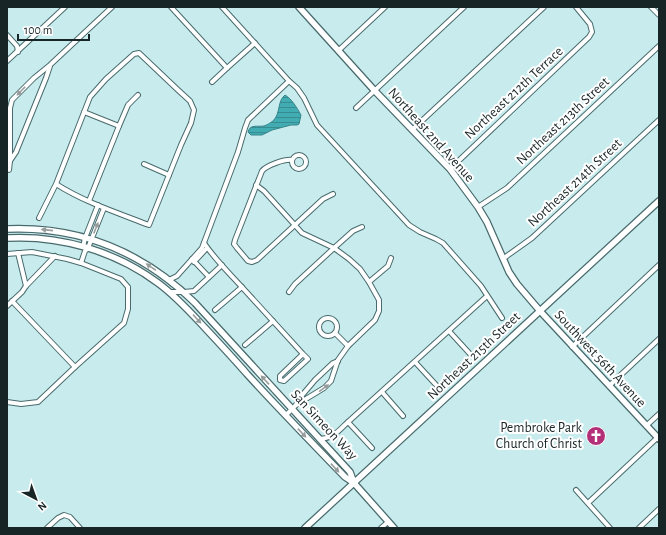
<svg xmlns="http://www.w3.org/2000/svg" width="666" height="535" viewBox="0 0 666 535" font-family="'Alegreya Sans',sans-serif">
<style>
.water{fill:url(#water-rules);stroke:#358489}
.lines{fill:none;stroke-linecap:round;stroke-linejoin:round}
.street-casing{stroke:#496a6c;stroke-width:6}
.secondary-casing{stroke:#496a6c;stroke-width:8}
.street{stroke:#fff;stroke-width:4}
.secondary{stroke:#fff;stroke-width:5.5}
.oneway{fill:#979d9d}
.labels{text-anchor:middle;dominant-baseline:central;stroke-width:4;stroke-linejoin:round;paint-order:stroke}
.street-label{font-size:14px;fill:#182526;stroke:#fff}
.poi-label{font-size:14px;fill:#182526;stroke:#fff;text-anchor:end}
</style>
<defs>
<pattern id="water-rules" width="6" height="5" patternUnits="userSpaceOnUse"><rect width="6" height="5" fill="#42acb3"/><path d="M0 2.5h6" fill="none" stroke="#368c91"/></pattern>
</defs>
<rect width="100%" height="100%" fill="#c8ecee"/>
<path class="water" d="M285,95C292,99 297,108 301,115L299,124L297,125H291L272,130L262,135H251L248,132C250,124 257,127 264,126C267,125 270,123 273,121C281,113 277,101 285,95Z"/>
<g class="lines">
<defs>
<g id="street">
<path d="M171,7L227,68L255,43"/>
<path d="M651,7L659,15"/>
<path d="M7,35L17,46L18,52"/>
<path d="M338,51L385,7"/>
<path d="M7,61L65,7"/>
<path d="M289,81L297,88L304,98L317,125L409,225L420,232L436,239L443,243L481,286L502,318"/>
<path d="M212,82L227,68"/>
<path d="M356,108L464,7"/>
<path d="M84,112L119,126"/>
<path d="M412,130L544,7"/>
<circle cx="299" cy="162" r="7"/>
<path d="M292,160C285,159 267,165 262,171L235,240L234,244L237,248L248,261L252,262L257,260L323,199L333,194"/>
<path d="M10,161L16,152L46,78L50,66"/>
<path d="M144,164L169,175"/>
<path d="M450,169L589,37L592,32L590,24L576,7"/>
<path d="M9,170L10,161V108L12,100L34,78L50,65L112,7"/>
<path d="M256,185L264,191L302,233L334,248L349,259L360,269L369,282L379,300V311L375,320L348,346L338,360L331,381L324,388L296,405"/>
<path d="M89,201L119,126L128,105L138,95"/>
<path d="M478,207L507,188L659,46"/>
<path d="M39,218L56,184L90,97L106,79L134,54L139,53L178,90L190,101L194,110L191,123L181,145L149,225C118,213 84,202 56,184"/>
<path d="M204,243C214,258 228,272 240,285C261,308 282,331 303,354L308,359L284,381L280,380V376L303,354"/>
<path d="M83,247L85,238L98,205"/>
<path d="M18,253L26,286"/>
<path d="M7,254L32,252L67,259L81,263L121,279L128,287V309L124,323L75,367L38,402L21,404L7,402"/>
<path d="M504,258L532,238L659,120"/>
<path d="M192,259L209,277"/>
<path d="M194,262L207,248"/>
<path d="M81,263L85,251L88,248L104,208"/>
<path d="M169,280L177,276L202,248L238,152L245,128L248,120L289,81L222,7"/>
<path d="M369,282L388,266L391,258"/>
<path d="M169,292H184L194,291L222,265"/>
<path d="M289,292L295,284L334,248L353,231L362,227"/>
<path d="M12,301L75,367"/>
<path d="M7,306L22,292L26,286L55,256"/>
<path d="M215,310L242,287"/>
<circle cx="328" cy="327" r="9"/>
<path d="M449,331L471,355"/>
<path d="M335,333L348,346"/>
<path d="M245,345L273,321"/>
<path d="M572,347L659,265"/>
<path d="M415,362L438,387"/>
<path d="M609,386L659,339"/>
<path d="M382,392L403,416"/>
<path d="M286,415L296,405L298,400L315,380L333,363L338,361"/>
<path d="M646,426L659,414"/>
<path d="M320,439C334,438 338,431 348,422"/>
<path d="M372,448L348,422L487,296"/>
<path d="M576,490L610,528"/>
<path d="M588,503L657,438"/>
<path d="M47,528L58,518L64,515L70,517L80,528"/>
<path d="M381,528L388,522"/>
<path d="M639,528L659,509"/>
</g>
<g id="secondary">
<path d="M299,7L374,90L450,169L478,207L487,222L509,272L517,284L540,311L659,439"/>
<path d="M7,229C80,226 143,252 195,303L350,472L354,483"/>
<path d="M7,238C60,235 115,251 158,283C176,296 191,313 206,329C220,344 234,359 247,374C279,409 312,443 345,477L354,483L394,528"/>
<path d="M305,528L659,201"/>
</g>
</defs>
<use href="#street" class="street-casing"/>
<use href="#secondary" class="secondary-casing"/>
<use href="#street" class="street"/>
<use href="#secondary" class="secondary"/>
</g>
<defs><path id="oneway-solid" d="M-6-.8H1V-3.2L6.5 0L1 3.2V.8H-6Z"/></defs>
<g class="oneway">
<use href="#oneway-solid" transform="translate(21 91) rotate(134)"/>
<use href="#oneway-solid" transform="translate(96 228) rotate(-68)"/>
<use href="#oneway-solid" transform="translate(47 230) rotate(-174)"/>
<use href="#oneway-solid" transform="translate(151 267) rotate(-146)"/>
<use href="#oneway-solid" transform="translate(197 319) rotate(48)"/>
<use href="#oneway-solid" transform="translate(265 380) rotate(-133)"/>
<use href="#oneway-solid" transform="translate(324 388) rotate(-36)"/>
<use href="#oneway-solid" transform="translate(302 433) rotate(47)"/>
<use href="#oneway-solid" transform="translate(335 468) rotate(47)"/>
</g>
<defs>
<symbol id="church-disc" viewBox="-11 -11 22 22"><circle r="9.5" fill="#b33078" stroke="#fff"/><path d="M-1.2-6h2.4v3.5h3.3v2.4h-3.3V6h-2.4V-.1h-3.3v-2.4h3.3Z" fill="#fff"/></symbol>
</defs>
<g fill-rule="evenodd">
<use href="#church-disc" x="585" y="425" width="22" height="22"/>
</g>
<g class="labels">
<g class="street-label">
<text transform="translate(514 93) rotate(-43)">Northeast 212th Terrace</text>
<text transform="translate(563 121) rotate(-43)">Northeast 213th Street</text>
<text transform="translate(431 135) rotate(48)">Northeast 2nd Avenue</text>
<text transform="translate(575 183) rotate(-43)">Northeast 214th Street</text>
<text transform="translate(474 356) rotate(-43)">Northeast 215th Street</text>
<text transform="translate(600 359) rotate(47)">Southwest 56th Avenue</text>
<text transform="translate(324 425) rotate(47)">San Simeon Way</text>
</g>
<g class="poi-label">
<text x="582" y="428">Pembroke Park<tspan x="582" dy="16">Church of Christ</tspan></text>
</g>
</g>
<rect width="666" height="535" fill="none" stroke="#182526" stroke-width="16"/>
<g transform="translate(36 499) rotate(139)" stroke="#ffffff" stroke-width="3" paint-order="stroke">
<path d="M0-3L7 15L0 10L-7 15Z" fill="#182526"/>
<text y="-6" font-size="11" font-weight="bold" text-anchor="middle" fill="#182526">N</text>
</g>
<path d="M18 34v6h71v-6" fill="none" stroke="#182526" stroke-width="2"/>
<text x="24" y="34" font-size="12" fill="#182526" stroke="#ffffff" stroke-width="3" paint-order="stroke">100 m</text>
</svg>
